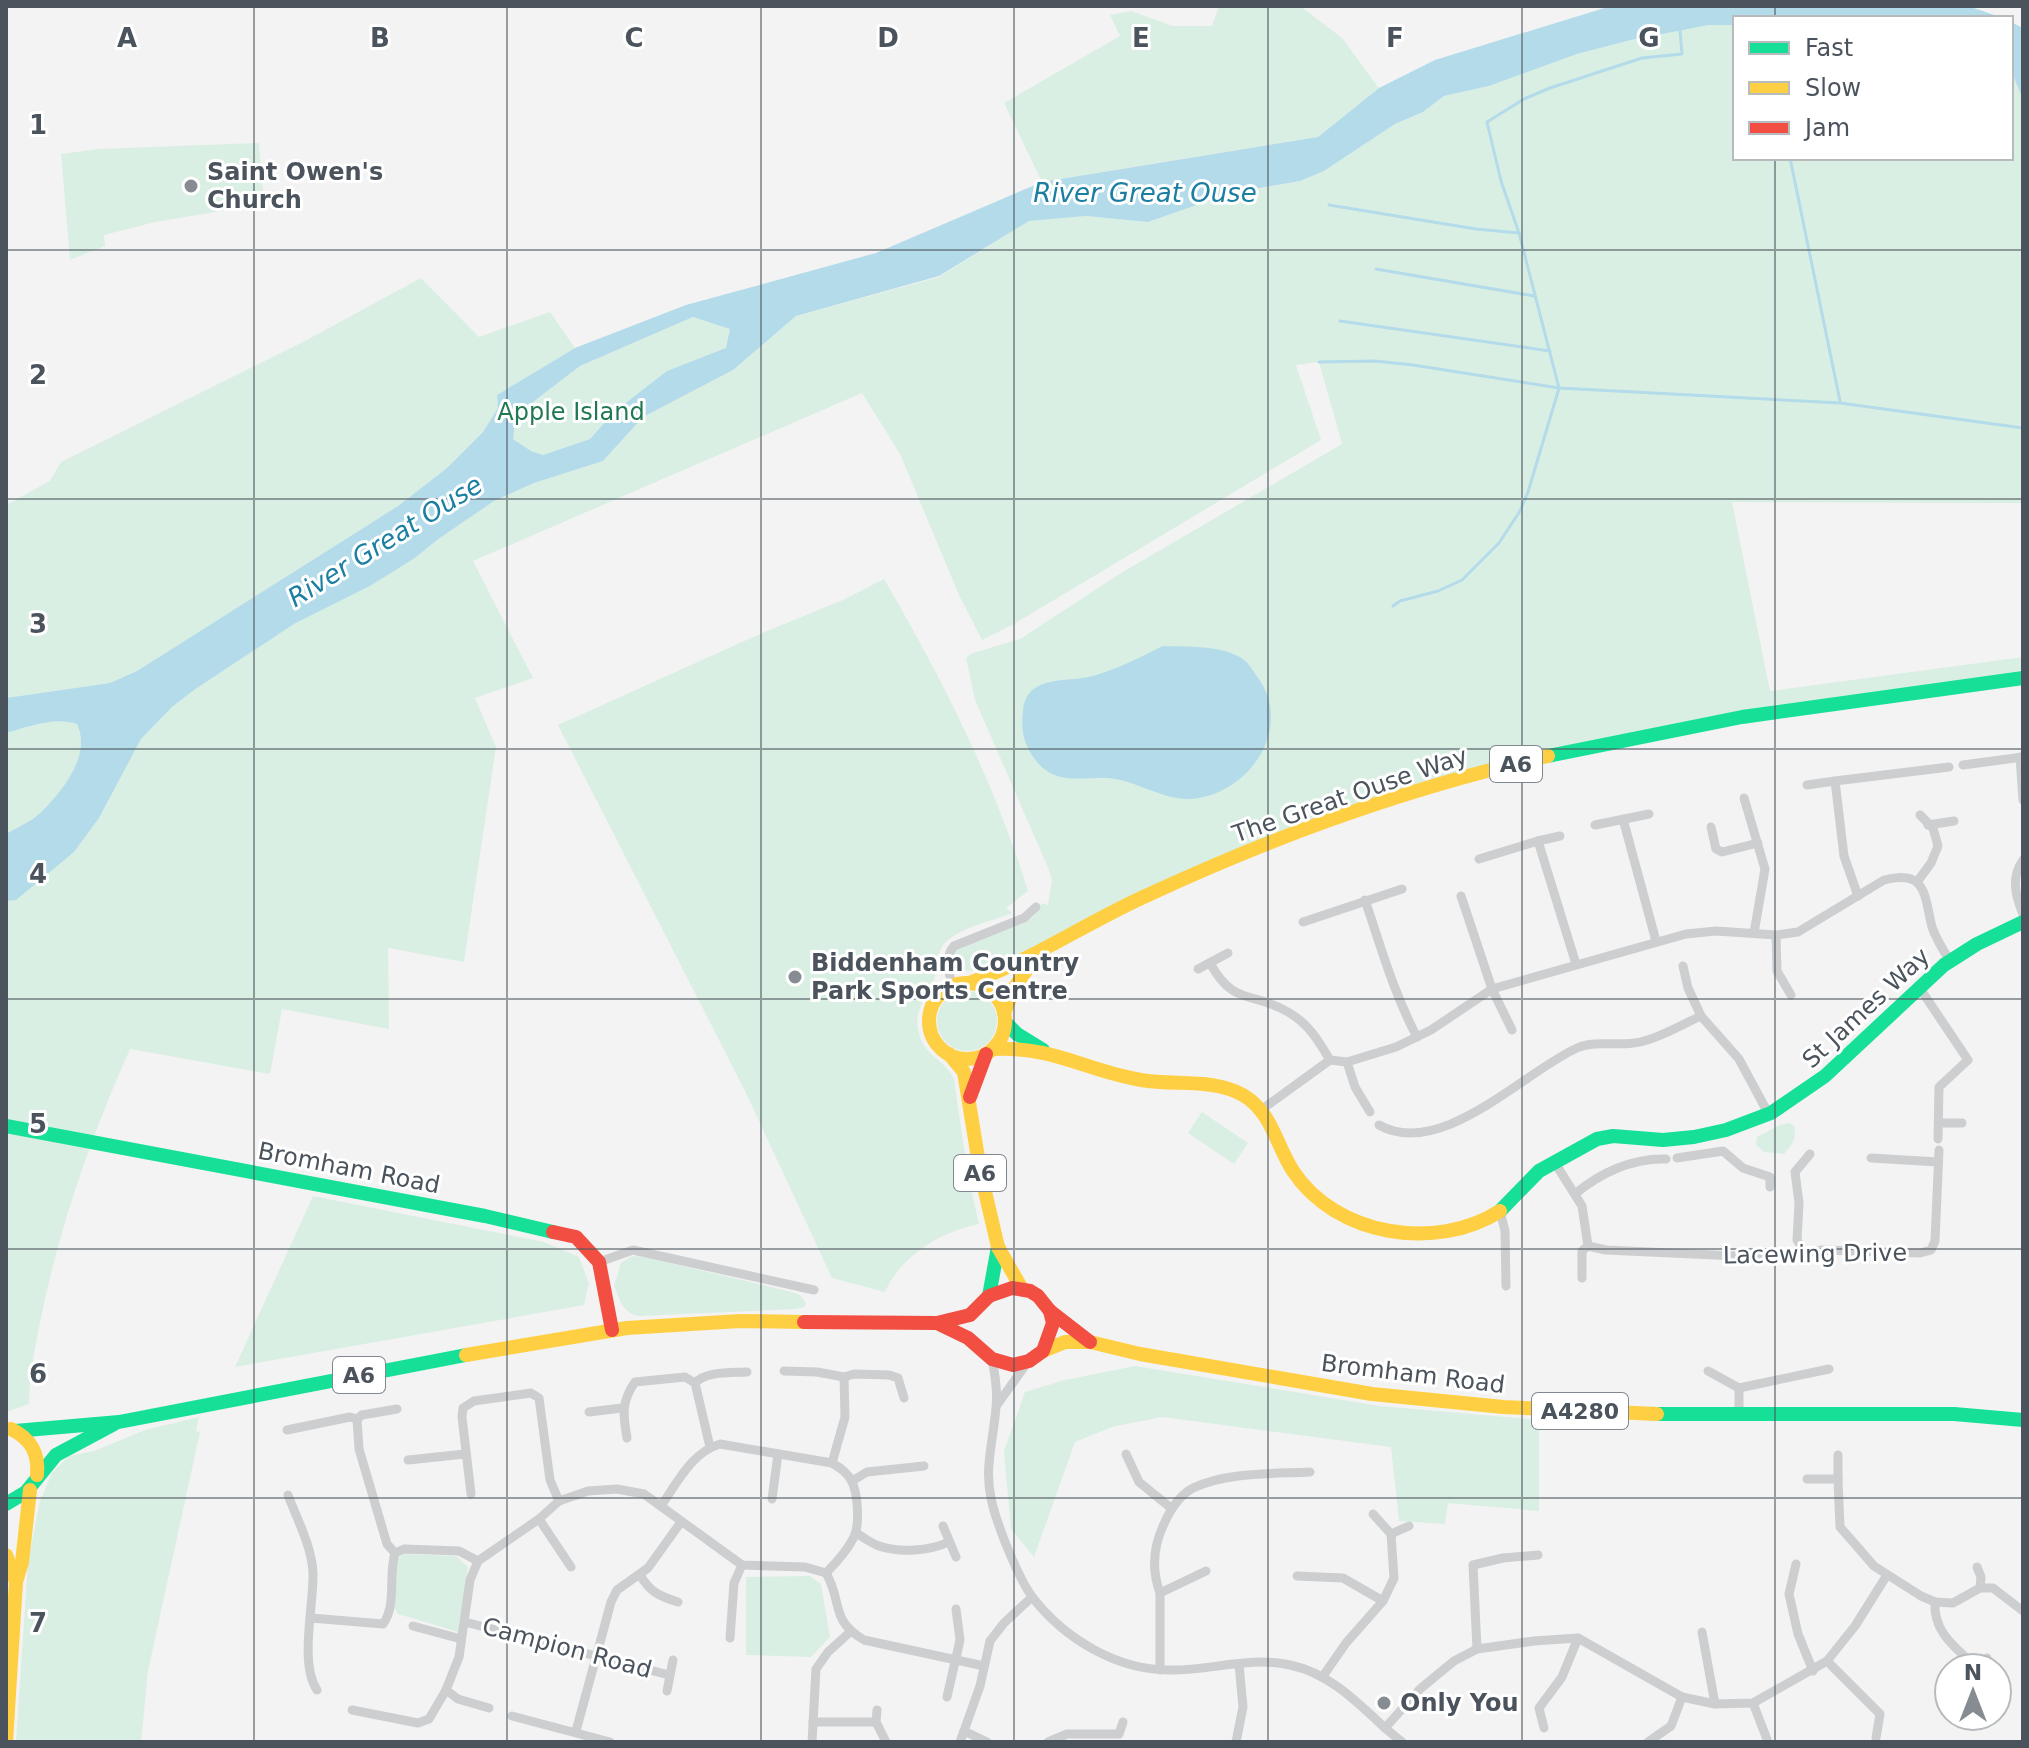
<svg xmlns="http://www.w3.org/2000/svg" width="2029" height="1748" viewBox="0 0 2029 1748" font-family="'DejaVu Sans',sans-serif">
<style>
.green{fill:#daefe3}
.water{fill:#b3dbe9;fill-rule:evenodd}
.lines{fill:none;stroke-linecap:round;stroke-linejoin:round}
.stream{stroke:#b3dbe9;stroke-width:3}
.street{stroke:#cdced0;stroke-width:9}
.fast{stroke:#16e098;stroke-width:14}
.slow{stroke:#ffcf43;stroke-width:14}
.jam{stroke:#f24e42;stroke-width:14}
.grid{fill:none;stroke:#4b545d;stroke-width:2;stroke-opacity:0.55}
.poi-dot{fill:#868c92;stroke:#fff;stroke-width:3}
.labels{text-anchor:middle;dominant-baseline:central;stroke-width:6;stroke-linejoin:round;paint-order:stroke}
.shield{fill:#fff;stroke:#81878e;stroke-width:2}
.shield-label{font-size:22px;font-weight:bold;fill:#4b545d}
.poi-label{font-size:24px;font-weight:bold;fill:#4b545d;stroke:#fff;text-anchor:start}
.park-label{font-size:24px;fill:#217951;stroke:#fff}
.street-label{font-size:24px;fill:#4b545d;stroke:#fff}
.water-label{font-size:26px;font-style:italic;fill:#1b7fa1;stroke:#fff}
.grid-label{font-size:26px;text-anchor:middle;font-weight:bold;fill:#4b545d;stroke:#fff;stroke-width:6;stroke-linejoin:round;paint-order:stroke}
</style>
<rect width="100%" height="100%" fill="#f3f3f3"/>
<g class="green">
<path d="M1219,6H1300L1342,38L1379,88L1318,137L1042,182L1004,103L1120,36L1110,15L1131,11L1173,26H1212Z"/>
<path d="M1709,25H1735V158H2011V71L2023,99V503L1732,502L1770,691L2023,657V670L1418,784L1010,960L1007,956C992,965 976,976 959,968L956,959L951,958L958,948L1022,924L1034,916L1042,903L1048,905L1052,881L1049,870L975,700L966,658L970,654L1020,639L1121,573L1342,444L1319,362L1296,365L1321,440L1014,624L982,640L959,595L900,454L862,393L473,561L533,678L475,698L496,747L464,962L388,948L389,1029L282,1009L270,1074L130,1049C92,1134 61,1222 42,1313C36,1343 29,1372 29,1404L6,1412V901L74,852L99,818L141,739L172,707L194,690L294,624L370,586L415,558L437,540L494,501L534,483L603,461L643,417L733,370L796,316L939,277L1029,221L1086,216L1148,222L1231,193L1300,181L1324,171L1395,124L1423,112L1444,96L1489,86L1577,54L1631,40Z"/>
<path d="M259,143L264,204L155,222L104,235L105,246L70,260L61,154L99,149Z"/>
<path d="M421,278L479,337L550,312L575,348L497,395L498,408L483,432L447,468L398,506L137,671L110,683L6,698V505L50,481L61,462L305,341Z"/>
<path d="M693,317L731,329L726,348L614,412L590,439L543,455L531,451L512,439L515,421L520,412L580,366Z"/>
<path d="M884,579C942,678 994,781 1028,891L1006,908L1012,913C993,921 966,926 949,939C936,948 939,965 934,979C926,999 911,1013 920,1037C926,1056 947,1062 954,1079L968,1176L979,1224C941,1231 900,1257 885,1292L832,1278L745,1091L558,725L762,633L843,600Z"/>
<path d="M49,721H67L77,724C92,756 61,793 39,814C30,822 17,828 6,834V733Z"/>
<circle cx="967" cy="1021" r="30"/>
<path d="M1202,1112L1248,1143L1234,1164L1188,1133Z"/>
<path d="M1790,1123L1794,1126C1797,1139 1793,1144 1784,1154L1764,1152L1756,1145L1757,1137L1780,1125Z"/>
<path d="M313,1196L544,1242L579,1257L589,1283L584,1305L235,1367Z"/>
<path d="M632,1256L645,1257L792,1292L800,1295L806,1303L804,1307L795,1309L638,1316C622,1312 620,1300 614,1286L621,1263Z"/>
<path d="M1135,1366L1380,1406L1539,1420V1511L1448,1503L1445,1524L1399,1521L1391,1447L1162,1417L1112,1427L1075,1442L1034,1557L1011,1529L1004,1451L1025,1392L1065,1380Z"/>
<path d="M199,1417L196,1431L200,1432L148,1671L141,1742H16L28,1562L40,1501L52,1473L69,1456L94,1451L145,1430Z"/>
<path d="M404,1554L456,1556L468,1567L458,1632L398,1614L394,1607L395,1561Z"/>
<path d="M810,1576L821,1584L830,1637L811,1657L746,1655V1577Z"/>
</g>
<g class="water">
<path d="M1611,6H1968L2003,18H1735V25H1709L1631,40L1577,54L1489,86L1444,96L1423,112L1395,124L1324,171L1300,181L1231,193L1148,222L1086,216L1029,221L939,276L796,316L733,370L643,417L603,461L534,483L494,501L437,540L415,558L370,586L294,624L194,690L172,707L141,739L99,818L74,852L16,900L6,901V834C16,828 30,822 39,814C61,793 92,756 77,724C54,716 29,727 6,733V698L110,683L137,671L398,506L447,468L483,432L498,408L497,395L575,348L686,305L876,253L1042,182L1318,137L1379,88L1435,60ZM693,317L730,329L726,348L667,371L614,412L590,439L543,455L531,451L513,439L515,421L520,412L580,366Z"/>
<path d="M2011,22L2023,28V99L2011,71Z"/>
<path d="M1163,646C1189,647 1216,645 1240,657C1247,661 1252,669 1256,675C1294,724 1254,788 1199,798C1164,805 1133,775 1098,778C1068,779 1048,782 1030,752C1023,739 1021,727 1023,712C1026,672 1070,684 1096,675C1119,668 1141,657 1163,646Z"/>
</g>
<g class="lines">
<g class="stream">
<path d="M1790,158L1840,401"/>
<path d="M1329,205L1476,229L1519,233"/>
<path d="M1376,269L1534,296"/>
<path d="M1340,321L1550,351"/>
<path d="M1319,362L1375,361L1413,365L1559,388L1840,403L2023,428"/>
<path d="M1393,606L1400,601L1438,591L1462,580L1499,543L1520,511L1528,492L1559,388L1519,233L1501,181L1487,122L1524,99L1550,88L1642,58L1682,54L1680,30"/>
</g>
<g class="street">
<path d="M2020,757L2023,800"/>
<path d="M1963,765L2023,757"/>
<path d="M1807,785L1835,781"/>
<path d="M1744,798L1765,869L1754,933"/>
<path d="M1623,819L1656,941"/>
<path d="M1595,825L1649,814"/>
<path d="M1928,825L1954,821"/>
<path d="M1711,827L1716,849L1722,852L1758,843"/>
<path d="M1538,841L1560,836"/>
<path d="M1479,859L1538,841L1576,964"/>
<path d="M2023,860C2011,877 2015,895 2023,914"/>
<path d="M1917,882L1931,863L1938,846L1933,828L1920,815"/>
<path d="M1461,896L1492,989L1512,1030"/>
<path d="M1858,896L1844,856L1835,781L1949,767"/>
<path d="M1365,900C1381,947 1394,994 1417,1037"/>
<path d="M1303,922L1402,889"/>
<path d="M1776,935L1777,971L1791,995"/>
<path d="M1210,963C1234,1007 1253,991 1288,1012C1309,1024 1318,1040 1330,1060"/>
<path d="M1683,966L1688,988L1701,1016"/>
<path d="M1198,969L1228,953"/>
<path d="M953,986C948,972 944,958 954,946L1024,918L1036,907"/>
<path d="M1919,987L1968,1060L1939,1087L1938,1139"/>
<path d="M1347,1062L1355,1087L1370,1112"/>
<path d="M1261,1110L1330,1060L1347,1062L1396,1047L1431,1030L1492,989L1686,934L1716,931L1776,935L1798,932L1884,880C1927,869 1924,895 1932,927C1936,939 1943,950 1950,961"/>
<path d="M1939,1123H1962"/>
<path d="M1379,1125C1441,1160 1525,1071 1577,1048C1598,1039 1623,1048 1644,1041C1663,1036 1683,1024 1701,1016L1739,1059L1768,1113"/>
<path d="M1677,1158L1723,1151L1743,1168L1770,1177V1187"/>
<path d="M1871,1158L1938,1162"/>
<path d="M1555,1163L1582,1206L1588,1246"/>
<path d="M1575,1194C1600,1173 1632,1158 1666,1159"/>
<path d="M1500,1211L1505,1231L1506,1286"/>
<path d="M1588,1246L1606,1250L1782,1258L1822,1250L1920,1253L1931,1250L1935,1241L1939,1150"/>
<path d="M1804,1252L1797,1240L1799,1203L1795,1172L1810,1154"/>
<path d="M599,1262L633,1250L814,1290"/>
<path d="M1582,1278V1251L1588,1246"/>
<path d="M992,1359C995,1374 998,1391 996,1407C994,1438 984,1467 991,1498C996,1523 1018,1578 1033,1598C1065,1639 1117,1670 1169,1670C1209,1671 1250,1656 1290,1665C1329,1673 1357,1702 1385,1728L1420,1689L1454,1661L1477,1649L1534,1641L1578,1638L1682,1697L1715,1704L1753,1703L1827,1661L1855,1626L1887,1575"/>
<path d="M784,1371L817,1372L844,1377L854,1374L889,1375L898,1378L904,1398"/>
<path d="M1708,1371L1739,1388"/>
<path d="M695,1383C706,1371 731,1373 747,1372"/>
<path d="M997,1405L1027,1363"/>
<path d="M589,1412L622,1408"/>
<path d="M1739,1415V1388L1829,1369"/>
<path d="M357,1419L359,1449L387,1544L395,1553L404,1549L459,1551L478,1561"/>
<path d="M287,1430L350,1417L357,1419L362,1415L397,1409"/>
<path d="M627,1438C623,1415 621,1402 635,1382L685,1377L695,1383L710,1447"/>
<path d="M1126,1454L1139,1482L1171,1508"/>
<path d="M408,1460L465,1454"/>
<path d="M832,1463L845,1417L844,1377"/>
<path d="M1807,1479H1838L1840,1527L1874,1566L1921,1596L1935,1602L1953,1603L1980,1588H1993L2023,1611"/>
<path d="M1838,1479V1455"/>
<path d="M852,1481L867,1472L924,1466"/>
<path d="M471,1494L462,1417L463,1408L474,1401L531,1393L539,1398L550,1480L559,1501"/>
<path d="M288,1495C297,1519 312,1547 313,1573C314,1605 299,1663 317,1690"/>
<path d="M772,1499L778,1454"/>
<path d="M661,1506C677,1483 692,1452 720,1444L832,1463C839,1467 847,1472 851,1480C858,1492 860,1524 854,1537C847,1551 837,1562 826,1573"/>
<path d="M539,1519L571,1567"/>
<path d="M943,1526L956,1557"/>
<path d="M856,1533C863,1537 871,1543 879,1546C900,1553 929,1551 949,1542"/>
<path d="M1391,1534L1409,1526"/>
<path d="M1796,1564L1789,1594L1798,1634L1813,1671"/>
<path d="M1977,1567L1981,1577L1980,1588"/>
<path d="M640,1575C650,1592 659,1596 678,1602"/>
<path d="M1297,1576L1343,1578L1383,1601"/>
<path d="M1160,1593L1206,1571"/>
<path d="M1935,1602C1933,1632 1955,1647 1975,1666L1974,1668"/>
<path d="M311,1618L383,1624C397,1605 388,1576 395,1553"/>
<path d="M465,1622L669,1675"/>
<path d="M413,1626L461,1639"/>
<path d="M1702,1632L1715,1704"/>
<path d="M730,1638L734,1583L742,1565"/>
<path d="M1477,1649L1473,1565L1503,1558L1538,1555"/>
<path d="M1827,1661L1880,1714L1876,1738"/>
<path d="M1975,1666L1987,1658"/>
<path d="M1160,1670V1593C1152,1571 1153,1548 1163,1526C1169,1512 1178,1496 1193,1488C1226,1472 1273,1474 1310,1472"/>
<path d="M1323,1676L1346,1643L1383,1601L1394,1578L1391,1534L1373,1514"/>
<path d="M446,1690L458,1699L489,1708"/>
<path d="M667,1691L673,1660"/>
<path d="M947,1697L960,1640L956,1609"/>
<path d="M1753,1703L1768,1742"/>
<path d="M352,1710L418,1723L429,1719L446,1690L459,1657L470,1580L478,1561L539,1519L559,1501L588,1491L617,1489L644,1494L742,1565L805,1567L826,1573C843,1602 829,1619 864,1640L984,1666"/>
<path d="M877,1710L876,1722L886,1742"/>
<path d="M512,1716L610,1742"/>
<path d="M813,1722H876"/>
<path d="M1385,1728L1402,1742"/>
<path d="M1544,1728L1539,1708L1562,1677L1578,1638"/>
<path d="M576,1731L611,1602L617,1590L648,1568L681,1522"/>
<path d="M964,1731L987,1742"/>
<path d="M812,1742L816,1669L828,1652L850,1632"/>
<path d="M960,1742L980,1686L990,1641L1004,1623L1032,1597"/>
<path d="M1048,1742L1067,1734H1119L1123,1722"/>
<path d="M1236,1742L1243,1707L1239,1664"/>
<path d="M1648,1742L1671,1726L1682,1697"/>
</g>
<g class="fast">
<path d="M1548,756L1742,717L2023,678"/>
<path d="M1005,1022L1017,1034L1043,1050"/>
<path d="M6,1126L485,1216L553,1232"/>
<path d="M1500,1211L1539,1171L1597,1139L1613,1136L1663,1140L1694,1137L1726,1130L1771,1113L1825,1076L1944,965L1977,944L2023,922"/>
<path d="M989,1296L998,1247"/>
<path d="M1657,1414H1954L2023,1420"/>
<path d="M15,1431L119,1422L466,1355"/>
<path d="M6,1504L26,1492L56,1455L114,1424"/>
</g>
<g class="slow">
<path d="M969,983C1031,961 1089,921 1150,894C1277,835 1411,787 1548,756"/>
<circle cx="967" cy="1021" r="38"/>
<path d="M1004,1013L1015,987L1036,956"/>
<path d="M993,1049C1054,1046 1086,1071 1141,1080C1175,1086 1213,1078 1243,1095C1272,1112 1276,1145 1293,1171C1336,1236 1436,1252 1500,1211"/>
<path d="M949,1054L964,1072L980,1170L998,1247L1022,1289"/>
<path d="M1043,1351L1065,1342H1090L1140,1354L1372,1394L1503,1407L1657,1414"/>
<path d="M466,1355L627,1328L740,1321L804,1322"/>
<path d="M11,1429C31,1439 39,1453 37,1475"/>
<path d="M6,1555L16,1582"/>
<path d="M6,1742L16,1582L22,1562L30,1490"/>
</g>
<g class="jam">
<path d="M970,1097L986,1054"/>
<path d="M553,1232L576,1237L599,1262L612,1330"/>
<path d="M1050,1311L1090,1342"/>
<path d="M804,1322L937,1323L970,1315L989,1296L1012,1288L1030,1291L1038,1296L1050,1311L1053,1323L1043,1351L1029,1361L1013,1365L992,1359L968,1338L937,1323"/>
</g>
</g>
<path class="grid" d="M254,6V1742M507,6V1742M761,6V1742M1014,6V1742M1268,6V1742M1522,6V1742M1775,6V18M1775,158V1742M6,250H2023M6,499H2023M6,749H2023M6,999H2023M6,1249H2023M6,1498H2023"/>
<g class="poi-dot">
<circle cx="191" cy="186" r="8"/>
<circle cx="795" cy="977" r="8"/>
<circle cx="1384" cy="1703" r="8"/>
</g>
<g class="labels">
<g class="shield">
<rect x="1490" y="746" width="52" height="36" rx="6"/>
<rect x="954" y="1155" width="52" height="36" rx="6"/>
<rect x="333" y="1357" width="52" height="36" rx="6"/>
<rect x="1532" y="1393" width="96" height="36" rx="6"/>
</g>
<g class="shield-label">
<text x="1516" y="764">A6</text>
<text x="980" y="1173">A6</text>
<text x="359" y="1375">A6</text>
<text x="1580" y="1411">A4280</text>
</g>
<g class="poi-label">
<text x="207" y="172">Saint Owen's<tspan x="207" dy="28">Church</tspan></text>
<text x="811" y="963">Biddenham Country<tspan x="811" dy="28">Park Sports Centre</tspan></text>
<text x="1400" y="1703">Only You</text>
</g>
<g class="park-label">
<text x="571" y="412">Apple Island</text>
</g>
<g class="street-label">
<text transform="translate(1350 795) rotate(-19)">The Great Ouse Way</text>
<text transform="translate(1866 1008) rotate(-43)">St James Way</text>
<text transform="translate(349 1168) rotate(11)">Bromham Road</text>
<text transform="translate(1815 1254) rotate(-1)">Lacewing Drive</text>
<text transform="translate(1413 1374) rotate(7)">Bromham Road</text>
<text transform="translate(567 1648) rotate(15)">Campion Road</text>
</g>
<g class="water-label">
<text x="1145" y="193">River Great Ouse</text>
<text transform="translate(385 541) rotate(-32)">River Great Ouse</text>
</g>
</g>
<g class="grid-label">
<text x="127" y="47">A</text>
<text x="380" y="47">B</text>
<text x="634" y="47">C</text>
<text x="888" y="47">D</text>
<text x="1141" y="47">E</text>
<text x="1395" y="47">F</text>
<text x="1649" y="47">G</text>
<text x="38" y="134">1</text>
<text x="38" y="384">2</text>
<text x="38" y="633">3</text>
<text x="38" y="883">4</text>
<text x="38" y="1133">5</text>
<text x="38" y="1383">6</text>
<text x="38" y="1632">7</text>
</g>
<rect width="2029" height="1748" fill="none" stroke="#4b545d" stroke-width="16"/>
<rect x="1733" y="16" width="280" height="144" fill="#ffffff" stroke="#b7bbbe" stroke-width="2"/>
<rect x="1749" y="42" width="40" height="12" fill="#16e098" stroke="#b7bbbe" stroke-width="2"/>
<text x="1805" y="56" font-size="24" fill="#4b545d">Fast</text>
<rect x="1749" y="82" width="40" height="12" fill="#ffcf43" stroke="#b7bbbe" stroke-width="2"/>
<text x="1805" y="96" font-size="24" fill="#4b545d">Slow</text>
<rect x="1749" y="122" width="40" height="12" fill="#f24e42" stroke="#b7bbbe" stroke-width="2"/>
<text x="1805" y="136" font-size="24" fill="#4b545d">Jam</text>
<g transform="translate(1973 1692)"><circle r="38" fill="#ffffff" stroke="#b7bbbe" stroke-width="2"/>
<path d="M0-6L14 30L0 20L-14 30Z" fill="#868c92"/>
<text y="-12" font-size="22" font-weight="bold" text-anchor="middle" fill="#4b545d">N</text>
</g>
</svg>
